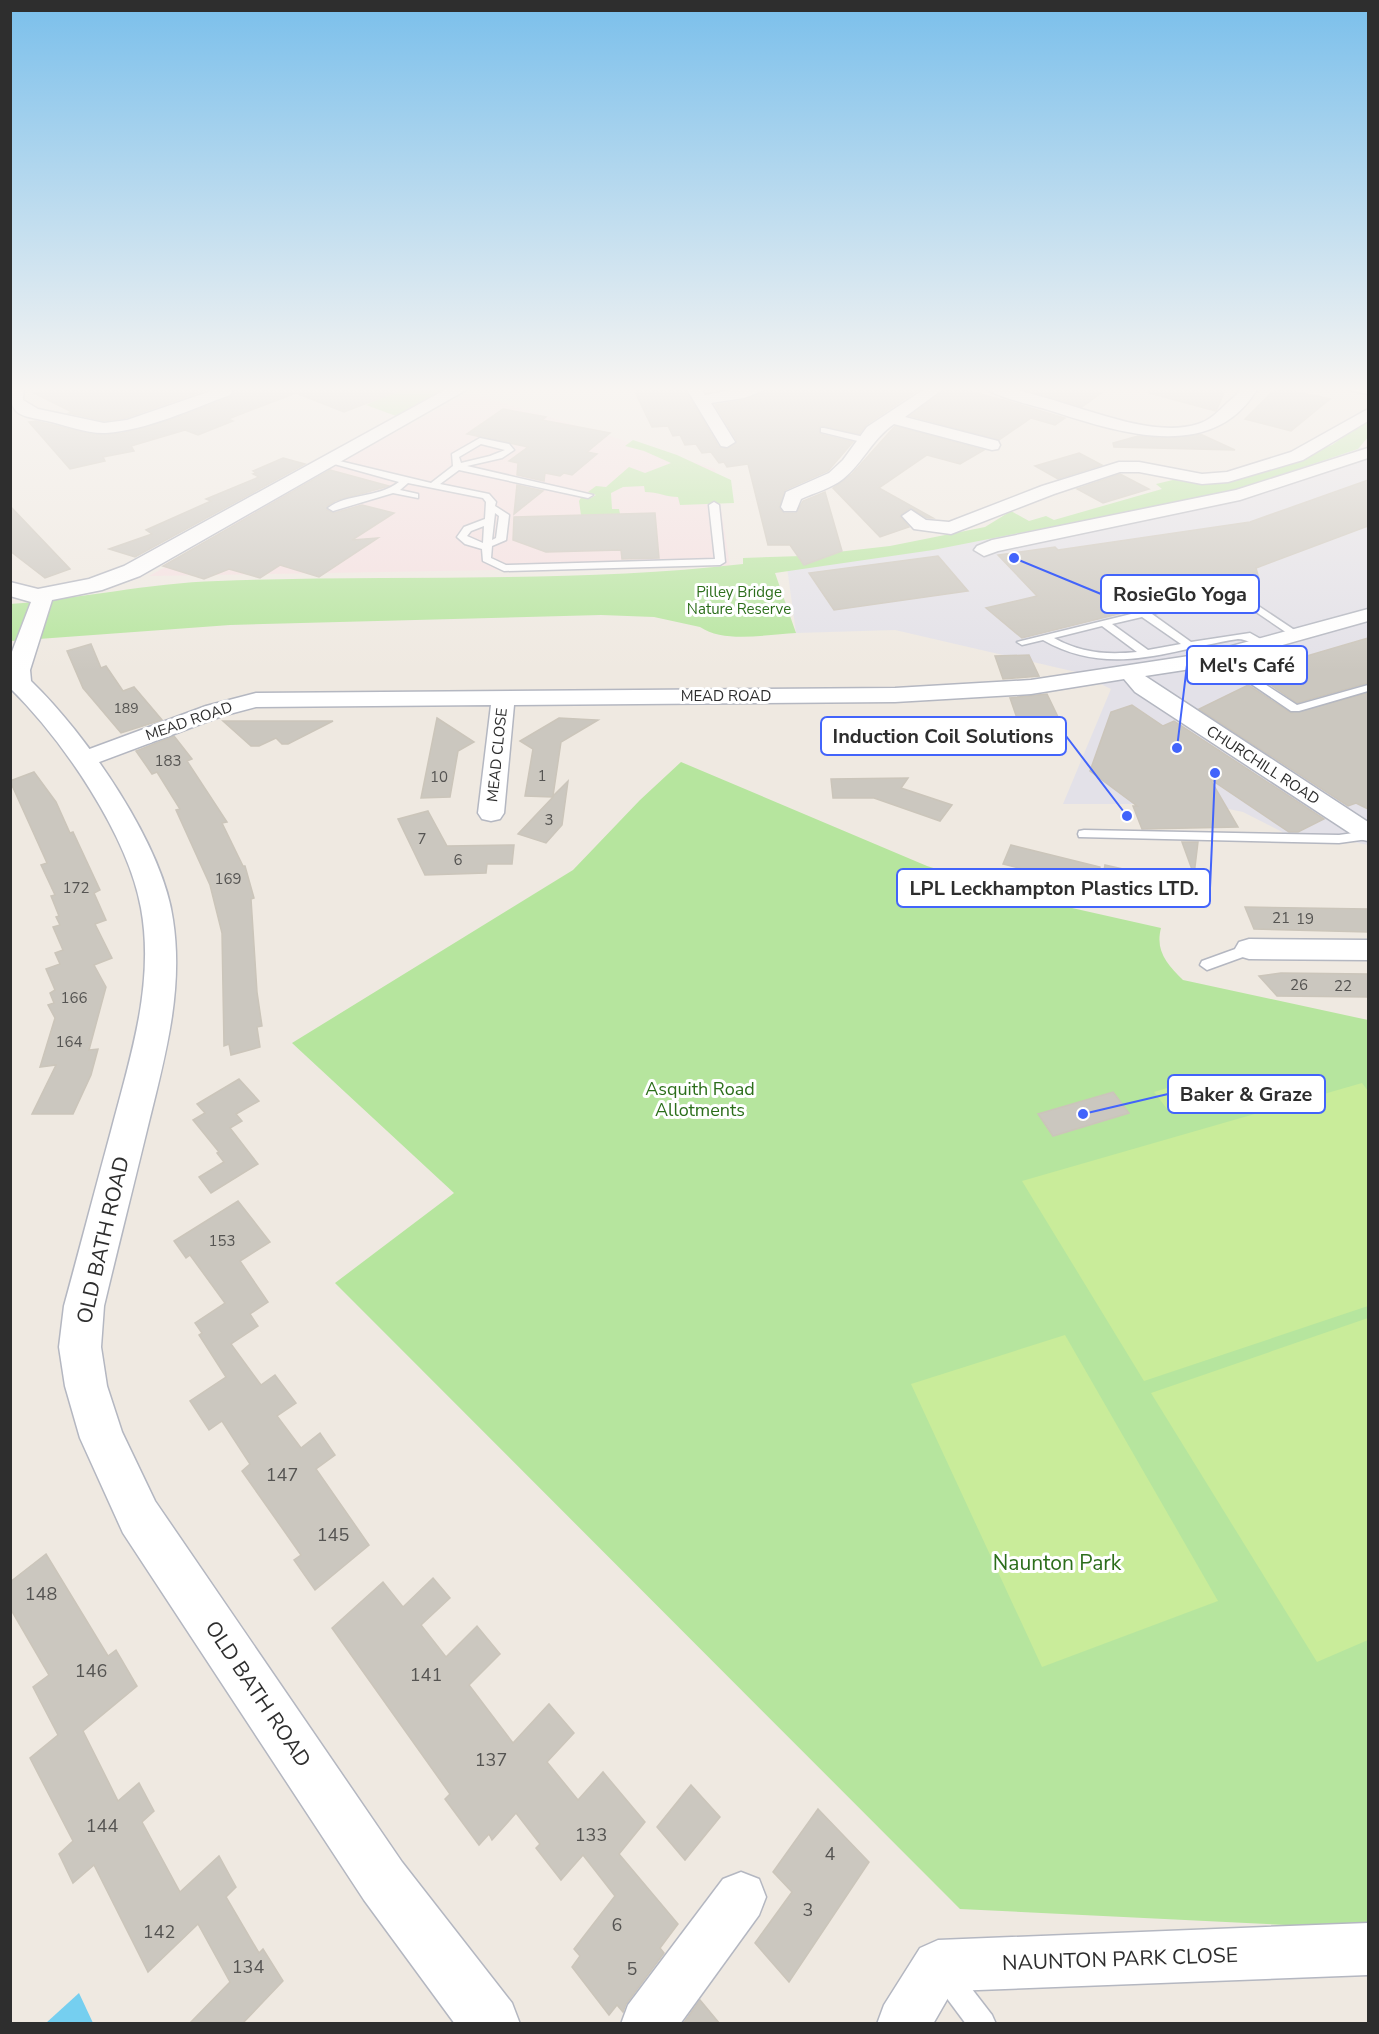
<svg xmlns="http://www.w3.org/2000/svg" width="1379" height="2034" viewBox="0 0 1379 2034" font-family="'Nunito Sans',sans-serif">
<style>
.industrial{fill:#e3e1e8}
.medical{fill:#f5dfe0}
.green{fill:#b6e59e}
.pitch{fill:#c9ec9a}
.water{fill:#75cff0}
.building{fill:#cbc7bf;stroke:#cbc5ba;stroke-width:1.5}
.lines{fill:none;stroke-linecap:round;stroke-linejoin:round}
.lane-casing{stroke:#b4b7c1;stroke-width:3}
.street-casing{stroke:#b4b7c1;stroke-width:3}
.secondary-casing{stroke:#b4b7c1;stroke-width:3}
.lane{fill:#fff;fill-rule:evenodd}
.street{fill:#fff;fill-rule:evenodd}
.secondary{fill:#fff;fill-rule:evenodd}
.labels{text-anchor:middle;dominant-baseline:central;stroke-width:6;stroke-linejoin:round;paint-order:stroke}
.far-number-label{font-size:14px;fill:#555452}
.far-park-label{font-size:15px;fill:#2c6e1b;stroke:#fff}
.far-street-label{font-size:15px;fill:#2e2e2e;stroke:#fff}
.number-label{font-size:15px;fill:#555452}
.park-label{font-size:18px;fill:#2c6e1b;stroke:#fff}
.near-number-label{font-size:18px;fill:#555452}
.near-street-label{font-size:21px;fill:#2e2e2e;stroke:#fff}
.near-park-label{font-size:21px;fill:#2c6e1b;stroke:#fff}
.leader{fill:none;stroke:#4264fb;stroke-width:2}
.callout-dot{fill:#4264fb;stroke:#fff;stroke-width:2}
.callout{fill:#fff;stroke:#4264fb;stroke-width:2}
.callout-label{font-size:20px;text-anchor:middle;font-weight:bold;fill:#2e2e2e}
</style>
<rect width="100%" height="100%" fill="#efe9e1"/>
<path class="industrial" d="M1357,446L1368,451V845L1354,842L1304,843L1243,812L1205,804H1063L1111,689L1076,672L895,630L796,633L787,567L984,539Z"/>
<path class="medical" d="M469,392L715,469L730,566L149,576L202,547L252,511Z"/>
<g class="green">
<path d="M406,386H450L396,416L366,405Z"/>
<path d="M1368,420V437L1358,449L1229,492L933,550L775,573L796,633C768,634 725,644 700,627L654,617L601,615L230,625L11,641L10,604C80,599 148,583 218,581C393,574 569,584 743,564V558L802,556L890,546L985,527L1011,511L1029,521L1046,516L1054,520L1162,489L1156,484L1185,477L1219,480L1332,445Z"/>
<path d="M633,440L677,455L731,480L734,503L680,505L678,497C666,497 658,492 645,492L644,486L623,487L611,493L612,509H619L620,514L581,515L579,501L582,496L591,498L596,495L588,492L596,486L606,487L629,467L645,473L671,463L644,451L625,446Z"/>
<path d="M681,762L927,866L1032,899L1161,928C1155,951 1167,964 1183,980L1368,1020V1929L960,1909L335,1283L454,1193L292,1043L573,870L640,800Z"/>
</g>
<g class="pitch">
<path d="M1362,1083L1368,1091V1306L1144,1381L1022,1181Z"/>
<path d="M1177,1085L1195,1106L1171,1114L1154,1092Z"/>
<path d="M1368,1318V1640L1317,1662L1151,1393Z"/>
<path d="M1065,1335L1218,1601L1042,1667L911,1384Z"/>
</g>
<path class="water" d="M79,1993L93,2023H46Z"/>
<g class="building">
<path d="M66,386H203L206,390L126,418L104,421L69,413L72,412L34,393Z"/>
<path d="M229,386L406,388L344,412L296,393L228,419L233,421L198,435L185,430L131,446L134,451L103,457L105,461L70,469L29,422L36,421L91,434L122,433L170,420L231,397L234,392Z"/>
<path d="M632,386H683L719,447L727,449L737,441L715,405L745,400L777,386H924L866,425L859,434L819,426L820,434L853,442L828,471L785,490L779,508L784,513H796L803,501L825,492L842,551L804,565L790,545H768L748,464L727,467L724,462L719,463L711,452L702,453L696,444L685,445L680,435L673,436L668,426L652,427Z"/>
<path d="M949,386L1007,401L1065,418L1055,425L1031,418L999,440L910,416Z"/>
<path d="M1033,386H1077L1101,393L1082,407L1026,390Z"/>
<path d="M1150,386H1227L1216,411L1149,393Z"/>
<path d="M1275,389L1289,390L1330,399L1291,431L1245,419Z"/>
<path d="M503,409L546,417L542,420L610,433L587,452L597,454L572,475L564,473L560,476L545,473L544,481L517,475L518,463L509,461L528,447L467,434Z"/>
<path d="M895,426L984,450L960,464L927,455L879,488L933,518H927L910,508L900,516L909,527L880,537L833,488L852,474Z"/>
<path d="M1200,434L1235,450L1114,447L1113,443L1138,436L1160,438Z"/>
<path d="M1079,453L1102,465L1058,479L1035,466Z"/>
<path d="M283,458L305,464L135,557L109,549L152,534L146,530L211,501L206,499L259,477L253,474L256,473L253,471Z"/>
<path d="M330,470L389,486L335,501L327,506V510L334,513L362,505L394,513L352,540L378,538L319,577L280,565L260,578L229,569L204,579L163,566Z"/>
<path d="M1120,474L1149,489L1103,503L1077,489Z"/>
<path d="M1368,480V526L1256,568L1259,579L1022,638L986,608L1037,596L998,555L1055,547L1058,550L1250,522Z"/>
<path d="M517,485L543,491L514,514Z"/>
<path d="M10,506L70,569L45,578L10,551Z"/>
<path d="M655,513L659,558L622,559L621,550L546,552L513,540L514,517Z"/>
<path d="M938,556L968,591L834,610L809,573Z"/>
<path d="M1368,638V683L1297,703L1252,672Z"/>
<path d="M91,644L101,668L106,666L123,691L134,687L162,720L121,733L83,688L67,651Z"/>
<path d="M1029,655L1039,676L1003,679L995,656Z"/>
<path d="M1248,685L1291,713L1368,693V809L1356,803L1348,806L1199,709Z"/>
<path d="M1047,694L1060,721L1019,724L1010,698Z"/>
<path d="M1132,705L1163,726L1174,721L1324,819L1298,832H1289L1210,779L1238,827L1142,829L1133,806H1137L1090,771L1111,712Z"/>
<path d="M437,718L474,742L458,751L450,797L421,798Z"/>
<path d="M559,718L598,720L561,742L553,796L568,781L562,825L546,843L518,834L553,797L525,796L533,749L520,741Z"/>
<path d="M223,721H333L288,744H282L276,738L259,746H251Z"/>
<path d="M174,736L192,759L187,761L227,822L222,823L243,866H245L254,898L251,899L257,992L262,1026L257,1027L260,1047L231,1055L229,1044L224,1046L222,933L210,885L176,810L180,809L157,772L152,774L136,751Z"/>
<path d="M34,772L56,802L70,833L73,832L100,890L94,893L106,920L95,924L112,958L94,965L106,987L89,1050L98,1049L91,1075L73,1114H32L56,1065L40,1067L55,1018L48,1005L54,1003L50,993L55,990L46,969L60,964L55,953L63,950L53,927L60,925L56,917L59,916L51,896L55,895L41,865L47,863L10,781Z"/>
<path d="M908,778L901,788L952,805L940,821L874,798H833L831,779Z"/>
<path d="M428,811L447,846L514,845L512,864H487L486,873L425,875L398,819Z"/>
<path d="M1182,842H1198L1194,875Z"/>
<path d="M1011,845L1100,867L1096,887L1003,864Z"/>
<path d="M1105,865L1146,874L1143,894L1101,885Z"/>
<path d="M1152,877L1193,886L1190,907L1148,898Z"/>
<path d="M1245,907L1368,909V932L1254,929Z"/>
<path d="M1281,973L1368,974V997L1277,996L1259,976Z"/>
<path d="M239,1079L259,1101L236,1114L242,1121L230,1128L258,1164L211,1193L199,1177L224,1162L217,1153L219,1152L193,1120L205,1113L197,1104Z"/>
<path d="M1113,1092L1129,1113L1053,1136L1038,1114Z"/>
<path d="M238,1201L270,1242L240,1261L268,1302L250,1314L258,1326L231,1344L261,1385L275,1375L296,1403L277,1416L301,1448L320,1433L335,1455L316,1469L369,1545L315,1590L294,1560L301,1555L242,1471L250,1464L222,1421L209,1430L190,1401L226,1377L199,1335L202,1333L195,1323L225,1303L190,1255L186,1258L174,1241Z"/>
<path d="M46,1554L108,1656L116,1650L137,1686L83,1731L118,1801L139,1783L154,1811L142,1822L180,1892L219,1856L236,1887L226,1897L259,1953L263,1949L283,1981L242,2024H189L230,1982L198,1924L148,1972L94,1865L73,1883L59,1854L73,1841L30,1758L58,1735L33,1687L49,1675L10,1608V1582Z"/>
<path d="M433,1578L450,1598L421,1625L446,1657L477,1626L500,1654L469,1685L513,1743L549,1704L574,1733L547,1762L578,1800L603,1772L645,1822L619,1854L678,1924L660,1948L664,1953L626,2004L623,2012L617,2005L609,2015L572,1967L580,1956L574,1949L615,1896L583,1855L561,1880L536,1848L540,1844L516,1813L492,1840L489,1834L479,1845L445,1799L450,1794L332,1628L383,1582L403,1607Z"/>
<path d="M691,1785L720,1817L685,1860L657,1827Z"/>
<path d="M818,1809L869,1862L789,1982L755,1943L792,1892L773,1872Z"/>
<path d="M700,2000L720,2024H683Z"/>
</g>
<g class="lines">
<defs>
<g id="lane">
<path d="M824,428L869,438L870,440L866,443L821,432V428Z"/>
<path d="M480,438L509,444L514,450L502,458L467,466L593,495L588,498L459,470L440,484L489,494L496,502L495,506L509,515L506,540L492,546L491,558L506,565L715,559L709,505L714,502L719,505L725,562L720,565L504,571L483,561L482,549L465,544L457,537L464,527L485,519L486,502L483,498L408,483L400,490L418,494V498L393,493L333,511L328,508C347,493 376,499 399,482L327,462V458L431,483L453,466L452,454ZM481,444L505,450L490,456L461,463L459,457ZM495,513L499,516L496,538L492,540ZM484,526L483,543L467,536L471,531Z"/>
<path d="M1233,589L1302,635L1293,637L1231,595L1152,614L1191,642L1250,633L1266,642V646C1256,648 1249,639 1238,639C1168,650 1110,678 1043,640L1022,645L1017,642ZM1142,617L1181,644L1148,650L1112,624ZM1102,626L1137,652C1106,655 1081,653 1054,638Z"/>
<path d="M1217,653L1297,705L1368,685V691L1299,711H1291L1213,658L1212,656Z"/>
<path d="M1084,830L1339,835L1368,831V839L1339,843L1079,837L1078,834L1079,831Z"/>
<path d="M1249,944L1254,945L1256,949L1254,953L1207,970L1200,965L1202,961Z"/>
<path d="M946,1963L955,1967L992,2015L996,2024H966L937,1985L933,1976L937,1967Z"/>
</g>
<g id="street">
<path d="M10,386H24L23,400L38,409L104,423L127,420L211,391L205,386H225L232,392L230,395C191,409 148,430 106,433C88,434 65,425 47,421C20,415 10,417 10,386Z"/>
<path d="M685,386H700L705,395L750,386H775L744,398L711,403L735,442L727,447L721,446Z"/>
<path d="M929,386H947L905,417L998,441L1000,445L998,449L992,450L894,424C871,440 864,462 843,479C832,488 814,493 801,499L796,511H784L781,507L786,492L829,473L843,460L867,427Z"/>
<path d="M983,386C1045,386 1139,443 1198,424C1209,421 1219,411 1227,403C1233,398 1239,393 1243,386H1259C1213,468 1112,430 1042,408C1028,404 992,396 983,386Z"/>
<path d="M1368,409V421L1303,460L1228,482L1202,484L1139,472H1120L1054,494L951,534L914,529L902,516L911,510L926,520L949,522L1042,486L1119,462H1139L1202,474L1227,472L1291,452Z"/>
<path d="M1368,448V458L1240,500L998,551L984,556L974,550L977,546L992,540L1236,490Z"/>
<path d="M1368,609V621L1204,667L1145,676L1368,822V841L1359,839L1135,692L1124,679L1031,694L895,702L514,705L504,813L500,819L491,821L482,819L478,813L491,705L256,707L222,716L94,764L85,766L76,764L73,759L76,754L206,706L256,693L895,688L1031,680L1202,654Z"/>
<path d="M1249,939L1368,940V960L1249,959L1239,956L1235,949L1239,942Z"/>
<path d="M741,1872L759,1879L766,1897L759,1915L680,2024H621L628,2005L723,1879Z"/>
<path d="M1368,1923V1975L952,1991L933,2024H877L884,2005L920,1948L938,1940Z"/>
</g>
<g id="secondary">
<path d="M452,386H473L140,576L102,590L52,600L30,670L31,681C86,734 163,844 173,920C184,992 164,1060 147,1130C133,1188 118,1247 104,1306L101,1347L107,1386L122,1432L155,1501L402,1862L512,2003L520,2024H455L364,1900L123,1533L80,1438L65,1386L59,1347L64,1306C80,1248 95,1189 111,1131C130,1058 155,984 141,908C128,835 63,740 10,688V657L31,602L10,596V582L38,589L89,579L124,566Z"/>
<path d="M1347,386H1368V394L1349,390Z"/>
</g>
</defs>
<use href="#lane" class="lane-casing"/>
<use href="#street" class="street-casing"/>
<use href="#secondary" class="secondary-casing"/>
<use href="#lane" class="lane"/>
<use href="#street" class="street"/>
<use href="#secondary" class="secondary"/>
</g>
<linearGradient id="sky" x2="0" y2="1"><stop stop-color="#7abfeb"/><stop offset="0.58" stop-color="#f8f5f2"/><stop offset="1" stop-color="#f8f5f2" stop-opacity="0"/></linearGradient>
<rect width="1379" height="671" fill="url(#sky)"/>
<g class="labels">
<g class="far-number-label">
<text x="126" y="708">189</text>
</g>
<g class="far-park-label">
<text x="739" y="592">Pilley Bridge<tspan x="739" dy="17">Nature Reserve</tspan></text>
</g>
<g class="far-street-label">
<text x="726" y="696">MEAD ROAD</text>
<text transform="translate(189 721) rotate(-19)">MEAD ROAD</text>
<text transform="translate(497 755) rotate(-84)">MEAD CLOSE</text>
<text transform="translate(1263 765) rotate(33)">CHURCHILL ROAD</text>
</g>
<g class="number-label">
<text x="168" y="761">183</text>
<text x="542" y="776">1</text>
<text x="439" y="777">10</text>
<text x="549" y="820">3</text>
<text x="422" y="839">7</text>
<text x="458" y="860">6</text>
<text x="228" y="879">169</text>
<text x="76" y="888">172</text>
<text x="1281" y="918">21</text>
<text x="1305" y="919">19</text>
<text x="1299" y="985">26</text>
<text x="1343" y="986">22</text>
<text x="74" y="998">166</text>
<text x="69" y="1042">164</text>
<text x="222" y="1241">153</text>
</g>
<g class="park-label">
<text x="700" y="1089">Asquith Road<tspan x="700" dy="21">Allotments</tspan></text>
</g>
<g class="near-number-label">
<text x="282" y="1475">147</text>
<text x="333" y="1535">145</text>
<text x="41" y="1594">148</text>
<text x="91" y="1671">146</text>
<text x="426" y="1675">141</text>
<text x="491" y="1760">137</text>
<text x="102" y="1826">144</text>
<text x="591" y="1835">133</text>
<text x="830" y="1854">4</text>
<text x="808" y="1910">3</text>
<text x="617" y="1925">6</text>
<text x="159" y="1932">142</text>
<text x="248" y="1967">134</text>
<text x="632" y="1969">5</text>
</g>
<g class="near-street-label">
<text transform="translate(103 1240) rotate(-77)">OLD BATH ROAD</text>
<text transform="translate(258 1694) rotate(56)">OLD BATH ROAD</text>
<text transform="translate(1120 1959) rotate(-2)">NAUNTON PARK CLOSE</text>
</g>
<g class="near-park-label">
<text x="1057" y="1563">Naunton Park</text>
</g>
</g>
<path class="leader" d="M1014 558L1101 594M1177 748L1187 665M1127 816L1066 736M1215 773L1210 888M1083 1114L1168 1094"/>
<g class="callout-dot">
<circle cx="1014" cy="558" r="6"/>
<circle cx="1177" cy="748" r="6"/>
<circle cx="1127" cy="816" r="6"/>
<circle cx="1215" cy="773" r="6"/>
<circle cx="1083" cy="1114" r="6"/>
</g>
<g class="callout">
<rect x="1101" y="575" width="158" height="38" rx="6"/>
<rect x="1187" y="646" width="120" height="38" rx="6"/>
<rect x="821" y="717" width="245" height="38" rx="6"/>
<rect x="897" y="869" width="313" height="38" rx="6"/>
<rect x="1168" y="1075" width="157" height="38" rx="6"/>
</g>
<g class="callout-label">
<text x="1180" y="601">RosieGlo Yoga</text>
<text x="1247" y="672">Mel's Café</text>
<text x="943" y="743">Induction Coil Solutions</text>
<text x="1054" y="895">LPL Leckhampton Plastics LTD.</text>
<text x="1246" y="1101">Baker &amp; Graze</text>
</g>
<rect width="1379" height="2034" fill="none" stroke="#2e2e2e" stroke-width="24"/>
</svg>
